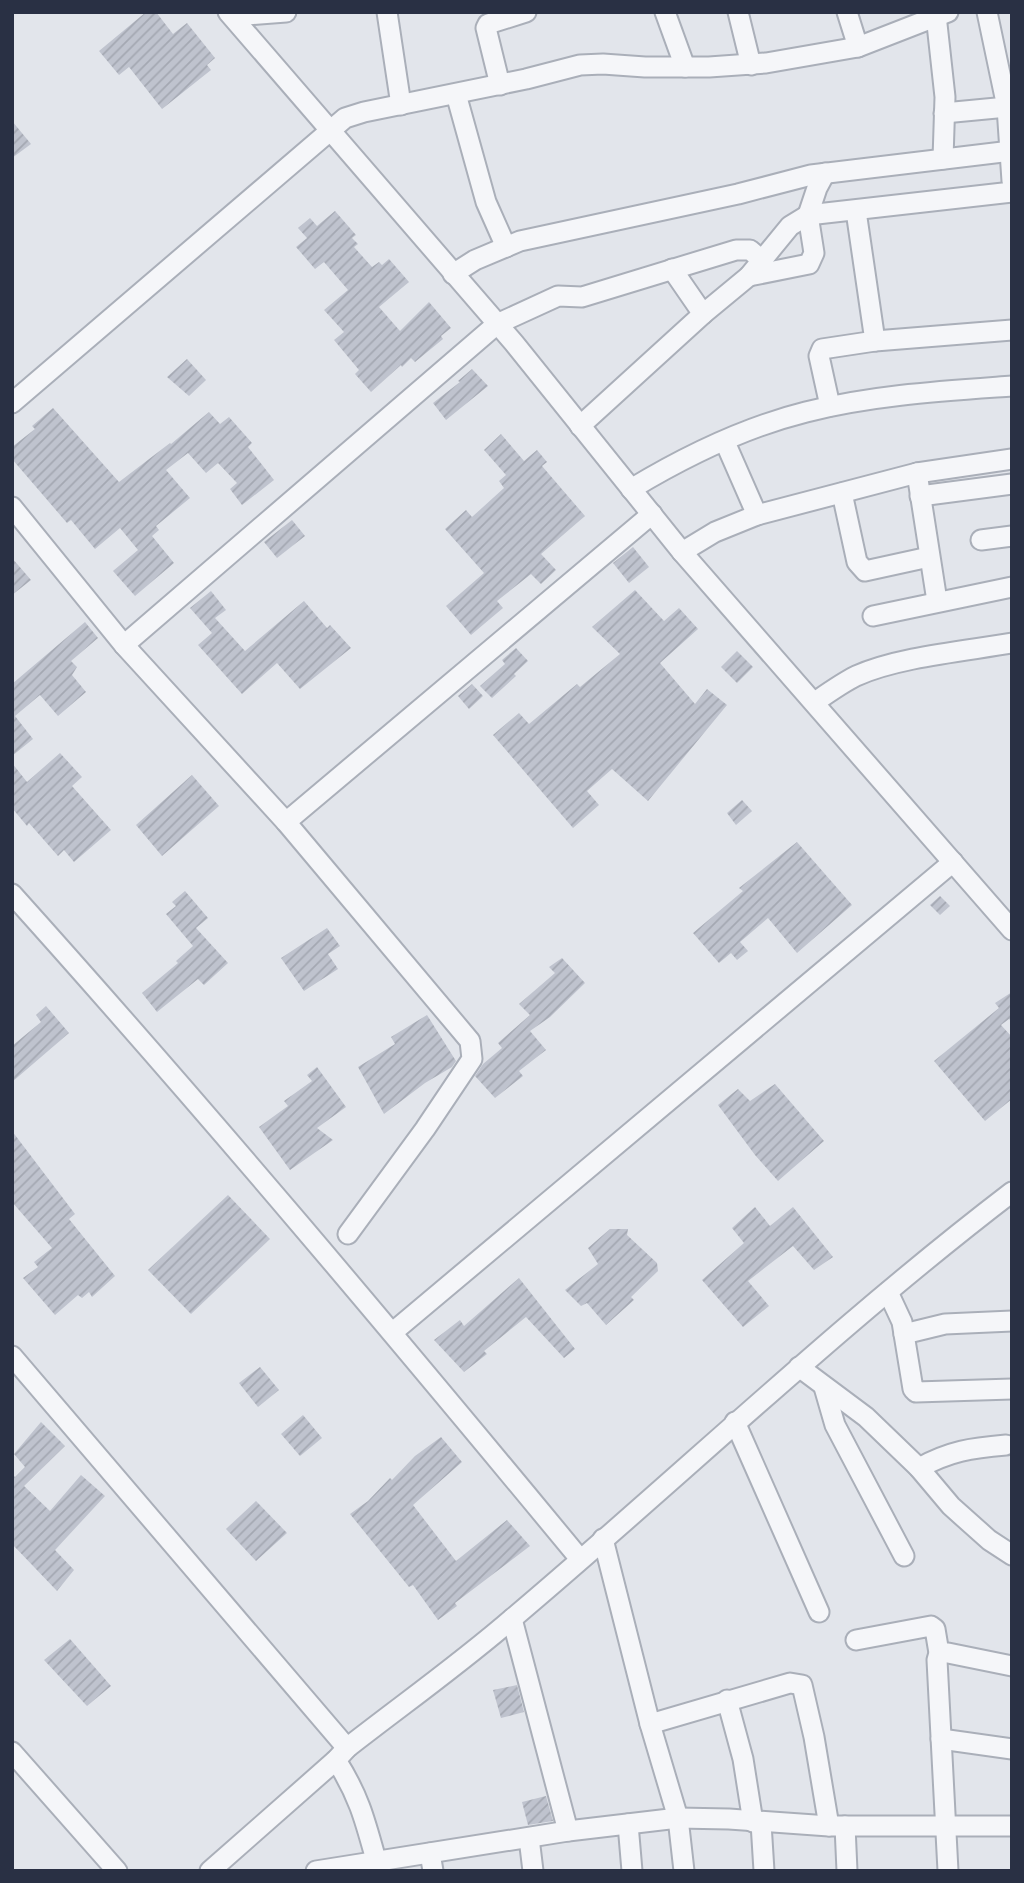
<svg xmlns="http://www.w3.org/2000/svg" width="1024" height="1883" viewBox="0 0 1024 1883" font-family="Raleway,sans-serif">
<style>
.building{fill:url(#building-hatch)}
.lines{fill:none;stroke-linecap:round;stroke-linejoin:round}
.street-casing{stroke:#aaafb9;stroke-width:23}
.street{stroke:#f5f6f9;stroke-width:19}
</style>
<defs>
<pattern id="building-hatch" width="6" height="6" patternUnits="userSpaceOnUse" patternTransform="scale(1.75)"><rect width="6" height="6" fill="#bfc3ce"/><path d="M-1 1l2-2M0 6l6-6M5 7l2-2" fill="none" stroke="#a4a8b2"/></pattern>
</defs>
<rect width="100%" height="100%" fill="#e2e5eb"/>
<g class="building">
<path d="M146,12H156L173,34L187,23L215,58L207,65L211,70L162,109L129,67L119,75L99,51Z"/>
<path d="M12,121L31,144L12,158Z"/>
<path d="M335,211L356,235L352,238L358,244L354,247L372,267L379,262L382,265L389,259L409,282L379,307L400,331L429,302L451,328L441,336L443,339L415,362L411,358L402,367L401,365L371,392L355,374L359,370L334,340L344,332L324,310L348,290L324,262L315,269L296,247L307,238L298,228L310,218L317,226Z"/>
<path d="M187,359L206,380L189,396L167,377Z"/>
<path d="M472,369L488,386L446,420L433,403L460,382L458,381Z"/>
<path d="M53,408L119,482L170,443L171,444L209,412L220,424L229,417L252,443L248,447L274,480L242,505L230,489L237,483L218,463L206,473L188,453L166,470L190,498L156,526L159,530L152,536L174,563L135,596L113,571L138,550L120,528L95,549L71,520L67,523L12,459V447L35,429L32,426Z"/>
<path d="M501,434L524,461L537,450L547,462L542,466L585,516L541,554L556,570L541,584L531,574L497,601L503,608L471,635L446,606L484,573L445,529L466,510L472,517L504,488L499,481L506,475L484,450Z"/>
<path d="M292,520L305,536L277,558L264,542Z"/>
<path d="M633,547L649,567L629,583L613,563Z"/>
<path d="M12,558L31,580L12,595Z"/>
<path d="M635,590L664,621L679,608L698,629L660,663L695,704L707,689L727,705L648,801L612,769L587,791L599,805L573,828L493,735L519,713L529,724L577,684L580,687L620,654L592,627Z"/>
<path d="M211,591L226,610L215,618L245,651L304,601L327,628L330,625L351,648L300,689L277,663L242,694L198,645L212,633L190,608Z"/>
<path d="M85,622L98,638L71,661L77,667L72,675L86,692L58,716L40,695L15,716L33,739L12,756V684Z"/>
<path d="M516,648L528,661L514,674L516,676L492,698L480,686L505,664L502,660Z"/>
<path d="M737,651L753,667L737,683L721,667Z"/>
<path d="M472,684L483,696L469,709L458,696Z"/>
<path d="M60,753L82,777L72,786L111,830L74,862L64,850L58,856L29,823L27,826L12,808V763L27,782Z"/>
<path d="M192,775L219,806L162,856L136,825Z"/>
<path d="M742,800L752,811L736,825L727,813Z"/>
<path d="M797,842L852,905L797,953L768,918L740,942L748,951L737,960L731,953L719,963L693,933L743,891L739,888Z"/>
<path d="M185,891L208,918L196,928L228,963L204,985L198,979L157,1012L142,993L178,963L176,961L193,946L166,914L176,906L172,902Z"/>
<path d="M940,896L950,906L940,915L930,905Z"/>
<path d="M327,928L340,946L328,954L338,969L304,991L281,958Z"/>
<path d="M562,958L585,983L550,1017L530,1031L546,1050L519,1071L523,1076L495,1098L475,1076L483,1064L502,1048L498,1043L530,1015L519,1004L555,973L549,967Z"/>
<path d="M1012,992V1022L1009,1019L1001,1025L1012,1037V1099L985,1121L934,1061L999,1008L995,1003Z"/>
<path d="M46,1006L69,1033L12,1082V1046L41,1022L36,1015Z"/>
<path d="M427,1015L456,1061L452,1067L425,1083L384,1114L358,1067L395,1044L391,1037Z"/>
<path d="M317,1067L346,1107L317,1128L333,1140L290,1170L259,1127L288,1106L284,1101L312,1081L307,1075Z"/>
<path d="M775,1084L824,1141L778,1181L755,1155L718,1105L738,1089L750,1101Z"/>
<path d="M12,1131L75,1214L69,1219L115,1276L92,1297L89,1292L82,1298L78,1295L55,1315L23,1278L38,1267L34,1262L52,1248L12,1202Z"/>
<path d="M228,1195L270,1239L191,1314L148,1270Z"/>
<path d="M755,1207L770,1226L793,1207L833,1257L814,1270L793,1246L748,1281L769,1306L743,1327L702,1280L744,1243L732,1228Z"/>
<path d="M610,1229H628L627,1235L657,1263L658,1271L631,1297L634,1300L606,1325L587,1303L581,1306L565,1290L598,1264L588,1248Z"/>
<path d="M519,1278L575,1349L564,1358L526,1317L484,1351L487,1354L464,1372L434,1340L460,1320L464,1326Z"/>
<path d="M260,1367L279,1390L258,1407L239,1383Z"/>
<path d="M303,1415L322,1438L300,1456L281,1434Z"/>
<path d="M41,1422L65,1446L24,1486L50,1511L81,1475L105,1496L55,1550L74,1570L57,1591L12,1544V1474L15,1477L25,1467L14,1454Z"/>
<path d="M441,1437L462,1462L413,1505L456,1561L507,1520L530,1546L455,1603L457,1606L438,1620L413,1585L409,1587L350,1514L368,1501L390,1478L392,1480L415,1456Z"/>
<path d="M256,1501L287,1533L256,1561L226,1529Z"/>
<path d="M70,1639L111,1686L87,1706L44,1660Z"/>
<path d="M517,1685L524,1712L501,1718L493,1690Z"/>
<path d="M546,1796L553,1821L528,1825L522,1802Z"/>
</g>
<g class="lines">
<defs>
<g id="street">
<path d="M228,12L514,343L682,552L1012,930"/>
<path d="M387,12L401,105"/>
<path d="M665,12L685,67"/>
<path d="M738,12L751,65"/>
<path d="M847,12L858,47"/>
<path d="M987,12L1007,107L1012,181"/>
<path d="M247,15L286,12"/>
<path d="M936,15L945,97L943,159"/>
<path d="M500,85L486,28L488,24L526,12"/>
<path d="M456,94L486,202L506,247"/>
<path d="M944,113L1007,107"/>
<path d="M856,211L875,341"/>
<path d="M672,269L703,314"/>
<path d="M453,274L475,260L520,241L738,194L811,175L1011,151"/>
<path d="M749,276L809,264L814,253L808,215L817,188L825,173"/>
<path d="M12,403L345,118L364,112L526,79L580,65L603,64L645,67H709L766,63L858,47L948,12"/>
<path d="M830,406L819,356L822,349L875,341L1012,330"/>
<path d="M580,426L703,314L749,276L790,226L808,215L1012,192"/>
<path d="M725,442L757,515"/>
<path d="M917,473L937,601"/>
<path d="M631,489C684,457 746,427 806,412C873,395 943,391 1012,386"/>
<path d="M842,493L857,562L865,571L929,557"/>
<path d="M920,496L1012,484"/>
<path d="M12,507L124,645L286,822L470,1041L472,1059L425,1129L348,1234"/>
<path d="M981,540L1012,536"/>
<path d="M682,552L715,532L757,515L917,473L1012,459"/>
<path d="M873,616L1012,587"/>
<path d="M124,645L497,324L558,296L582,297L736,250H750L763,261"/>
<path d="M815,702C828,693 842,683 856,676C898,657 966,651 1012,643"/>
<path d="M286,822L652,514"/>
<path d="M12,894C207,1111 394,1334 580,1559"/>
<path d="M888,1292L902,1322L913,1389L916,1392L1012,1389"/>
<path d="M393,1332L953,862"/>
<path d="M904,1334L945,1324L1012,1321"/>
<path d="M12,1356L347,1748"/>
<path d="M799,1367L866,1417L919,1468L951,1506L989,1540L1012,1555"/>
<path d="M824,1387L835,1425L904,1556"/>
<path d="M735,1422L819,1612"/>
<path d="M919,1468C950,1451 971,1448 1006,1445"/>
<path d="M603,1539L650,1724L678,1818L684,1871"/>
<path d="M512,1619L568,1831"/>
<path d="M856,1640L931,1626L935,1629L939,1653L937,1660L948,1871"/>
<path d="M939,1653H948L1012,1666"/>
<path d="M727,1700L743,1759L753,1822"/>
<path d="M650,1724L790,1683L802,1685L814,1737L829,1826"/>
<path d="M941,1739L1012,1749"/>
<path d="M12,1752L117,1871"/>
<path d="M336,1760C359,1796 365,1820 376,1860"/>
<path d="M761,1823L764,1871"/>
<path d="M628,1824L632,1871"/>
<path d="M845,1826L847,1871"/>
<path d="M529,1838L533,1871"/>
<path d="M430,1853L433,1871"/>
<path d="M210,1871L336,1760L347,1748C402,1705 460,1664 513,1618C680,1477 838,1325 1012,1192"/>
<path d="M316,1871L568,1831L678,1818L729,1819L829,1826H1012"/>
</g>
</defs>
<use href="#street" class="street-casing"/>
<use href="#street" class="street"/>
</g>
<rect width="1024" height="1883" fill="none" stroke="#293044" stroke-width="28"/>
</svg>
